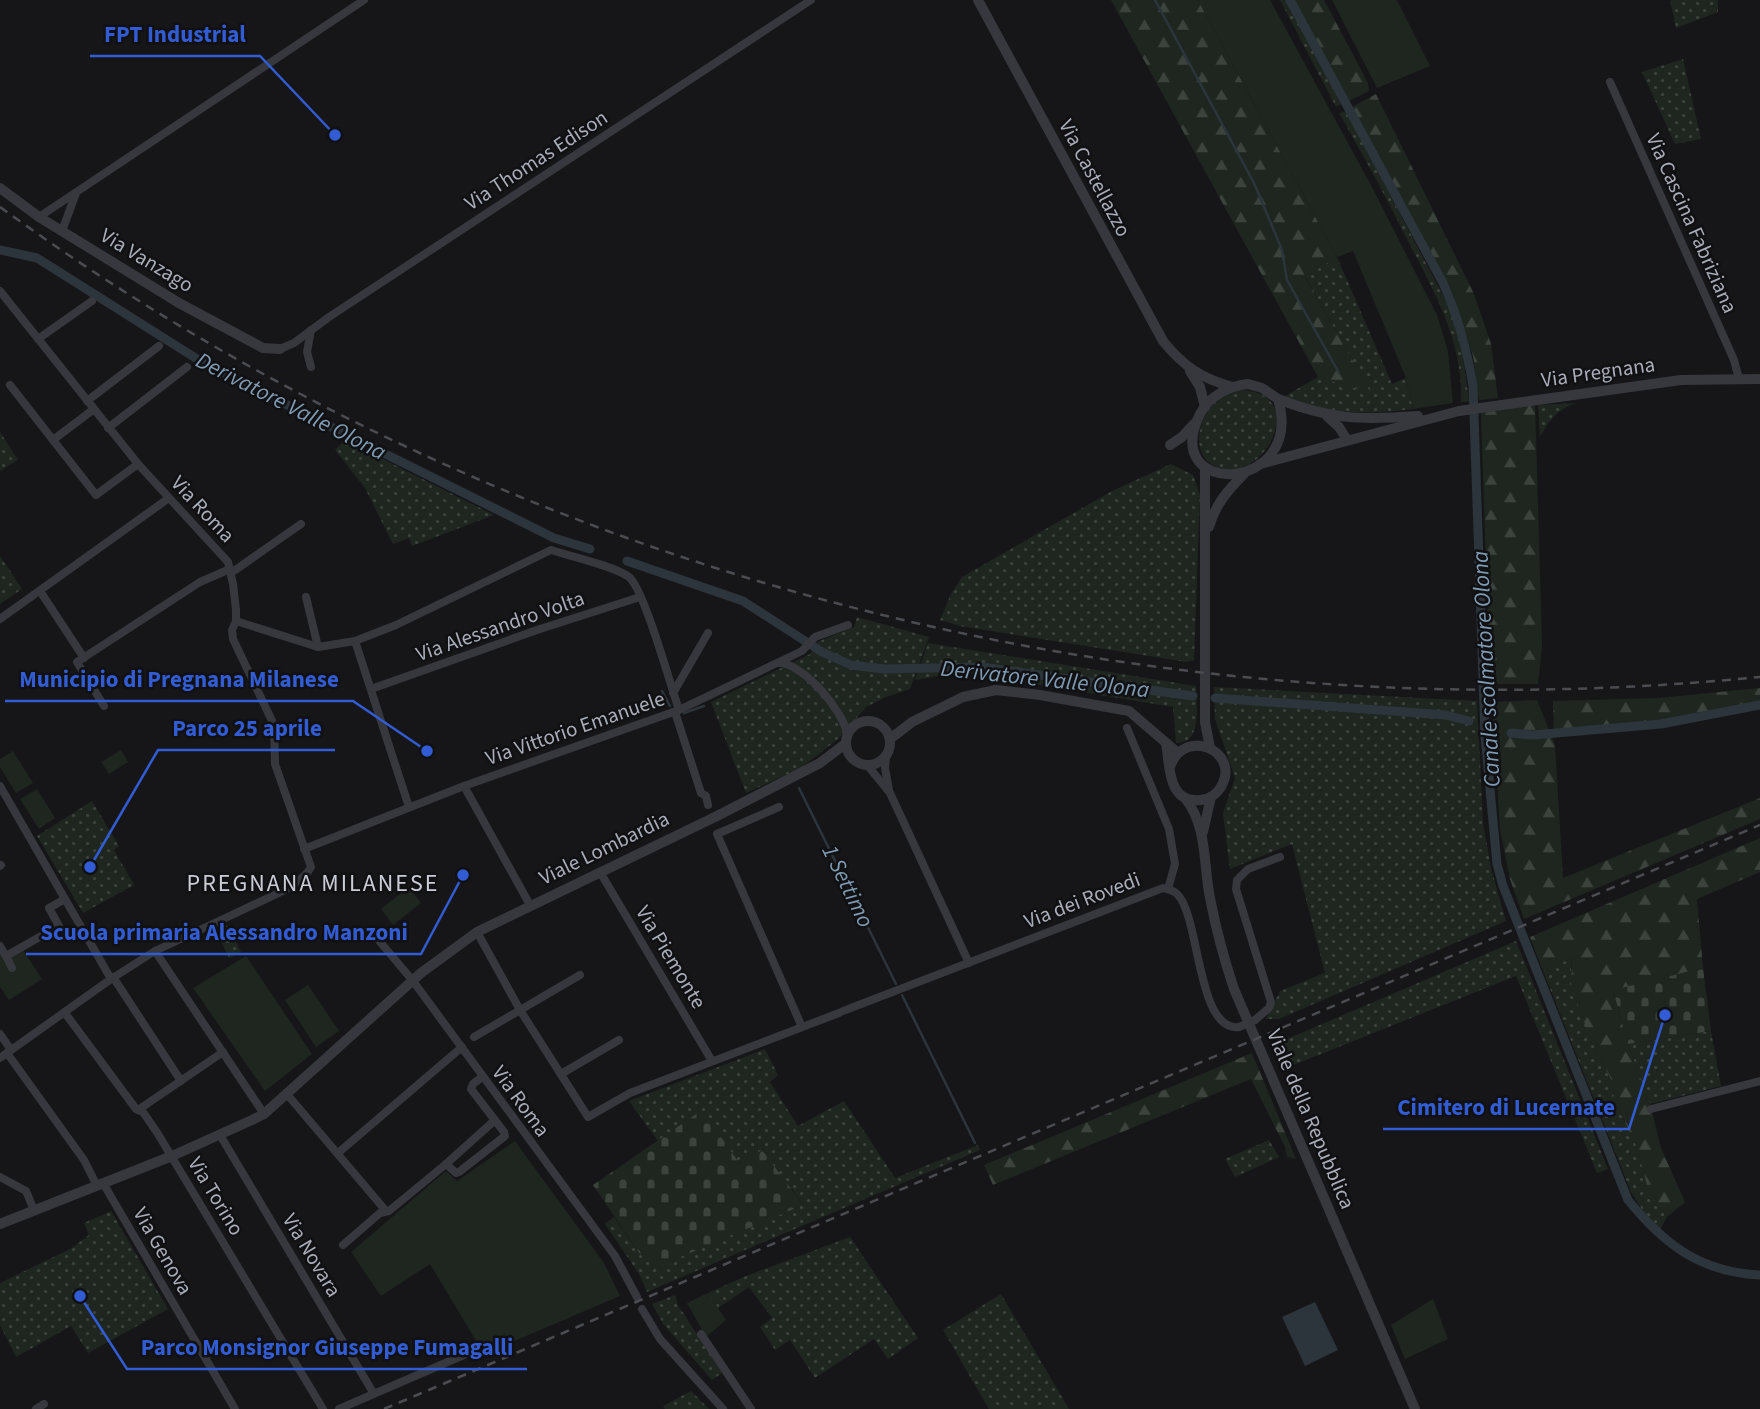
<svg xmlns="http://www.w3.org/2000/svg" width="1760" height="1409" viewBox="0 0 1760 1409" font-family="'Source Sans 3',sans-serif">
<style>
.grass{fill:url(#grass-dots)}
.forest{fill:url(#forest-firs)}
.cemetery{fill:url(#cemetery-stones)}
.garden{fill:#1e261f}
.water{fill:#2c353c}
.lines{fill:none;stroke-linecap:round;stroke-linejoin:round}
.stream{stroke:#2c353c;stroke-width:2.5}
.canal{stroke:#2c353c;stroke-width:9}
.minor{stroke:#37383d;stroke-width:8}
.tertiary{stroke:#37383d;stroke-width:10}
.rail{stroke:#4a4c52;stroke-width:2.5;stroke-dasharray:9 7;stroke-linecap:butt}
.minor-bridge{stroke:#37383d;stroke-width:8}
.labels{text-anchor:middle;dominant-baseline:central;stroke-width:5;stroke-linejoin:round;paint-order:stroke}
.street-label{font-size:21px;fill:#a8adb8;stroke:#111113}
.water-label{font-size:23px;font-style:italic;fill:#7f9bb3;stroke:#111113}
.quarter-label{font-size:24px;letter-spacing:2px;fill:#c9ccd4;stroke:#111113}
.leader{fill:none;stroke:#325cd3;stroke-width:2.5}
.callout-dot{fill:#325cd3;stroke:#111113;stroke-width:2.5}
.callout-label{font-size:23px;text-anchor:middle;font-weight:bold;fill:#325cd3;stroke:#111113;stroke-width:5;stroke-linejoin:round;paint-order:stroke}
</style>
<defs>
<pattern id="grass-dots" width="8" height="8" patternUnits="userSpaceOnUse" patternTransform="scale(1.75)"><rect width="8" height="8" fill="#1e261f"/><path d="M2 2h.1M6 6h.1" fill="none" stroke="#3c433d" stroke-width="1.8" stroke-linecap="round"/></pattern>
<pattern id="forest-firs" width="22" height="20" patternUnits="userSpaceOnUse" patternTransform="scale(1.75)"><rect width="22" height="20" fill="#1e261f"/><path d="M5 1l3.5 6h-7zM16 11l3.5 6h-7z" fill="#3c433d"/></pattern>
<pattern id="cemetery-stones" width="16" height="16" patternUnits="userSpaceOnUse" patternTransform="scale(1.75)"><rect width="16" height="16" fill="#1e261f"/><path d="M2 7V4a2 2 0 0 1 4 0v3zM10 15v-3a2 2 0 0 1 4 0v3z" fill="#3c433d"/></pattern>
</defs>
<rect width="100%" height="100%" fill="#161618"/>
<g class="grass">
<path d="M1280,0H1286L1343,103L1336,107Z"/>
<path d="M1670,0H1718V12L1676,28Z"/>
<path d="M1683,59L1701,139L1675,144L1642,72Z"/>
<path d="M1346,111L1449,307L1461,343L1469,401L1461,402C1464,343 1434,291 1408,241C1386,197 1363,155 1339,113Z"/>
<path d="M1337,257L1392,384L1406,378L1413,409C1366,415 1329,415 1285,396L1318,377L1370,392L1305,276Z"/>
<path d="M1241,390C1309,392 1267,483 1219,468C1191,459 1196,422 1213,405C1221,397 1231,393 1241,390Z"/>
<path d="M1577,403C1558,408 1549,421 1540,437L1538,405Z"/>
<path d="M0,432L18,460L0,471Z"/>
<path d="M345,440L494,515L412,546L409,538L393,544L365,488L335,450Z"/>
<path d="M1171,464L1193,475L1200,495L1194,660L1187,662L960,626L940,620L951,594L962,577L1112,491Z"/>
<path d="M0,556L22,589L0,604Z"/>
<path d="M857,617L929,637L910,689L886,697L866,707L838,739L801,768L746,793L711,702L810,654L817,642L854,627Z"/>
<path d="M928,643L1196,686C1196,705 1203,744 1176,743L1173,707L973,674L956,673L915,680Z"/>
<path d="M1214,687L1477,701L1483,823L1491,868L1506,921L1279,1019H1266L1280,991L1325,973L1292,844L1230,869L1223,813L1235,778L1215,719Z"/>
<path d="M92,801L119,846L114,850L134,885L83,913L37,836Z"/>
<path d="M227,925L241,952L229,958L216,931Z"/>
<path d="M1516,941L1608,1169L1597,1173L1516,976L1291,1066L1280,1042Z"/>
<path d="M1572,958L1571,972L1590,1038L1613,1083L1614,1100L1637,1147L1648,1189L1667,1217L1660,1230L1643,1211L1631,1192L1543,971Z"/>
<path d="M1711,1031L1721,1086L1650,1104L1628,1044Z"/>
<path d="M765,1049L778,1075L770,1082L798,1126L844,1101L895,1178L978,1145L980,1150L647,1292L639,1274L605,1224L614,1217L640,1254L650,1256L803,1205L792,1189L790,1190L740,1164L702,1111L658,1141L629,1101Z"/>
<path d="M1269,1140L1279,1157L1235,1177L1225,1159Z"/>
<path d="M111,1211L168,1309L88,1353L71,1326L16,1357L0,1325V1283L70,1249L89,1235L84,1223Z"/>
<path d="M850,1237L918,1338L888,1359L874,1339L815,1378L790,1340L775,1350L760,1327L772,1318L749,1287L718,1308L708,1293L746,1276Z"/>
<path d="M1001,1294L1069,1409H989L943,1330Z"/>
<path d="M675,1295L678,1305L722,1373L712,1380L664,1325L652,1304Z"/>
<path d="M691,1391L709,1409H665L663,1406Z"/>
</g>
<g class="forest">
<path d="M1111,0H1198L1337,257L1305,277L1371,393L1318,377Z"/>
<path d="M1294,0H1324L1368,83L1369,91L1349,101Z"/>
<path d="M1376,94L1474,294L1491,344L1498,398L1479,400L1473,356L1453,294L1352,107Z"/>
<path d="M1535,405L1542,645L1538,684H1490L1481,413Z"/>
<path d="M1760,688V709L1681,724L1631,730L1554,735L1553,701L1658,698Z"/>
<path d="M1537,700L1555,745L1563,878L1760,798V819L1524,919L1510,879L1500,829L1492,702Z"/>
<path d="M1760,838V872L1697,899L1703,968L1613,991L1628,1044L1650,1104L1661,1148L1685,1202L1667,1217L1648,1189L1637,1147L1614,1100L1613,1083L1590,1038L1571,986L1572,958L1543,971L1530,937Z"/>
<path d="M1252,1053L1296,1159L1287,1157L1285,1147L1251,1079L993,1185L984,1165Z"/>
</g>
<g class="cemetery">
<path d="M1703,968L1711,1031L1628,1044L1613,990Z"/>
<path d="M702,1110L740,1164L762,1150L803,1205L657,1267L650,1257L645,1259L640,1254L593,1185Z"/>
</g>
<g class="garden">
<path d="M1198,0H1270L1372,187L1437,315L1448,351L1453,403L1413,409L1406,378L1353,251L1337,257Z"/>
<path d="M1332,0H1397L1430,66L1377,88Z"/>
<path d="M121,750L128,762L109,774L101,762Z"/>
<path d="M13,751L33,783L16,793L0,767V759Z"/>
<path d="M37,789L55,818L39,829L20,799Z"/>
<path d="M409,887L421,903L393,925L381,909Z"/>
<path d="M23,950L42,979L9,1000L0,987V952L10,957Z"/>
<path d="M246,956L312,1054L265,1091L193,988Z"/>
<path d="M308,985L339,1031L316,1047L285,1000Z"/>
<path d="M515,1141L604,1263L620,1296L484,1354L430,1264L381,1296L351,1252L446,1171L457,1181Z"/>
<path d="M708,1293L726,1320L706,1337L687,1303Z"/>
<path d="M1433,1299L1448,1339L1405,1359L1391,1325Z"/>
</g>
<path class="water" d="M1315,1302L1338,1350L1305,1366L1282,1317Z"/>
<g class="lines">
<g class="stream">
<path d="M1155,0L1254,183L1282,250L1287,280L1339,373"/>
<path d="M662,691L670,706"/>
<path d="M684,713L704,706"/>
<path d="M799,788L896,984"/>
<path d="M902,995L975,1143"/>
</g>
<g class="canal">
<path d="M1290,0L1443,283C1458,316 1467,350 1473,386L1485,736L1497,864L1503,886L1628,1200C1665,1245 1700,1272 1760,1275"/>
<path d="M0,250L37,258L205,364L516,519L554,538L590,549"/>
<path d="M627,561L743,601L822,652L851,665L884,669L981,667L1193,696"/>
<path d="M1215,698L1446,715L1469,721"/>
<path d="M1511,733L1533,735L1661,724L1760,705"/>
</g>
<g class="minor">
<path d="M1610,82L1734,360L1739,379"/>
<path d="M39,217L364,0"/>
<path d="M62,231L76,193"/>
<path d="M0,291L138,464L228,562L233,584L236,610V621L232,630L233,639L274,725L275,764L311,867C306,877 293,885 283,891L155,951L111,979L0,1058"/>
<path d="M311,330L307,352L311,367"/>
<path d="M38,339L92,301"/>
<path d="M280,349L294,343L329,317L811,0"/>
<path d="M10,385L96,495L138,464"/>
<path d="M87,401L159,346"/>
<path d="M108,428L187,367"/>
<path d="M53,440L94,409"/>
<path d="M231,573L301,524"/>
<path d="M40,591L84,658"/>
<path d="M306,597L318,647"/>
<path d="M0,619L169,498"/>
<path d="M236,621L318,647L355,641L396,625L551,550C569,556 615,566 629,577C644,589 671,687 679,710"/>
<path d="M355,641L409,807"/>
<path d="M780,663C804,664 844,712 847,734"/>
<path d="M371,689L540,629L640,597"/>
<path d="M673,693L708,633"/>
<path d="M104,706L77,662L200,582L230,569"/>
<path d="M675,712L701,793L706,796L708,805"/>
<path d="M1127,728L1169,829L1175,864L1168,889"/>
<path d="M886,757L885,768L889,790"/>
<path d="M868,766L890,793L969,963"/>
<path d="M0,786L111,979"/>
<path d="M464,786L530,905"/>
<path d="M779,807L717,834L802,1027"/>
<path d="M304,849L464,786L679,710L802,651L815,637L848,625"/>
<path d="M0,866L1,865"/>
<path d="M600,872L712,1061"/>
<path d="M370,930L413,981L615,1256L637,1297"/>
<path d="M477,932L520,1010L588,1117L630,1093L839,1013"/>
<path d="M0,946L6,956L59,926L49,908L65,899"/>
<path d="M155,951L264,1114"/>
<path d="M6,956L12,968"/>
<path d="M113,977L181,1081"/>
<path d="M843,1011L1163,888C1169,890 1174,890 1178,895C1200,918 1197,1032 1239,1027"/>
<path d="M65,1013L136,1109L143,1112L158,1134L323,1409"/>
<path d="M1255,1020L1269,1008L1271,1002L1236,889L1237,880L1248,869L1280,857"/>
<path d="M0,1034L11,1050"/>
<path d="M474,1037L580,975"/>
<path d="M7,1053L84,1160L97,1186"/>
<path d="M561,1074L619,1040"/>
<path d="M482,1077L473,1084L471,1089L504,1132L505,1136L459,1172L456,1173L446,1164L495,1120"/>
<path d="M286,1093L386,1211"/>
<path d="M1651,1109L1760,1081"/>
<path d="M138,1110L223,1052"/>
<path d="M220,1135L374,1394"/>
<path d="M338,1153L462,1047"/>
<path d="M0,1177L26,1191L34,1210"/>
<path d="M103,1183L235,1409"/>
<path d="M343,1245L380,1213L389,1211L446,1164"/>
<path d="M642,1309L660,1339L723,1409"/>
<path d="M701,1334L751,1409"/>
<path d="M36,1409L44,1404"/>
<path d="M339,1409L480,1348"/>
</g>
<g class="tertiary">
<path d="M978,0L1163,341C1183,366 1202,379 1233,387"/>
<path d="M0,188L39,217L179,303L263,348L280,349"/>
<path d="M1190,371L1200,387L1205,407"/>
<path d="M1248,384L1262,388L1278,399C1306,494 1158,499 1200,414C1209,396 1229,386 1248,384Z"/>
<path d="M1278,399C1332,420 1361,420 1418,416"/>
<path d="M1327,416L1339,427L1347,440"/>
<path d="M1170,445L1182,437L1194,424"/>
<path d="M1260,464L1459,411L1681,380L1760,379"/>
<path d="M1205,469V722L1210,748"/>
<path d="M1209,527C1215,505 1228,490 1244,474"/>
<circle cx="868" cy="743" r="22"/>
<path d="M890,739L912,722L963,697L996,690L1040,695L1129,711L1178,753"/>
<path d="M1166,743C1170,765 1167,804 1201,800C1210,799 1218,793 1222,785C1240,751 1184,726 1170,767"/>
<path d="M1185,798C1208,827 1203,864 1210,898C1216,929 1224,959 1234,989L1415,1409"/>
<path d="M1203,832L1211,797"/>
<path d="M0,1224L172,1156L252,1120L264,1114L421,973L477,932L715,817L820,763L845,744"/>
</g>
<g class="rail">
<path d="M0,207C507,575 1137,739 1760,677"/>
<path d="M384,1409L1760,825"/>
</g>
<path class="minor-bridge" d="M1239,1027L1255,1020"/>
</g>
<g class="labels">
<g class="street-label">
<text transform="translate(536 160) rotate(-33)">Via Thomas Edison</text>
<text transform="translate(1095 178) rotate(62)">Via Castellazzo</text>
<text transform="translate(1692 223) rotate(66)">Via Cascina Fabriziana</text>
<text transform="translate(147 260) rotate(31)">Via Vanzago</text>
<text transform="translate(1598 372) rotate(-8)">Via Pregnana</text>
<text transform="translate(203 509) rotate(47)">Via Roma</text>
<text transform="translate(500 626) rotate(-19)">Via Alessandro Volta</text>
<text transform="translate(575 728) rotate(-19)">Via Vittorio Emanuele</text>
<text transform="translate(604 848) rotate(-26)">Viale Lombardia</text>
<text transform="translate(1082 900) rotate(-21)">Via dei Rovedi</text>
<text transform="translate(671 957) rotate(59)">Via Piemonte</text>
<text transform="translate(521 1101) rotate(54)">Via Roma</text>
<text transform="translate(1311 1119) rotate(67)">Viale della Repubblica</text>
<text transform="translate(216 1196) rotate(59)">Via Torino</text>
<text transform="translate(163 1251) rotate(60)">Via Genova</text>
<text transform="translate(312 1255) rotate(59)">Via Novara</text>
</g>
<g class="water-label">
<text transform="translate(291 406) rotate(27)">Derivatore Valle Olona</text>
<text transform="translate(1486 669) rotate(-93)">Canale scolmatore Olona</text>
<text transform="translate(1045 679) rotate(6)">Derivatore Valle Olona</text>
<text transform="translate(848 886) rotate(64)">1 Settimo</text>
</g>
<g class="quarter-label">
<text x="313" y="883">PREGNANA MILANESE</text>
</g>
</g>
<path class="leader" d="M335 135L260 56H90M427 751L353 701H5M90 867L158 750H335M463 875L421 954H26M1665 1015L1629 1129H1383M80 1296L127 1369H527"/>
<g class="callout-dot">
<circle cx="335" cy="135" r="7"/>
<circle cx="427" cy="751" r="7"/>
<circle cx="90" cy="867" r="7"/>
<circle cx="463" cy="875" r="7"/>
<circle cx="1665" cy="1015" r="7"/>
<circle cx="80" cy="1296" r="7"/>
</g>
<g class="callout-label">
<text x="175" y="42">FPT Industrial</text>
<text x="179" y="687">Municipio di Pregnana Milanese</text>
<text x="247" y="736">Parco 25 aprile</text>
<text x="224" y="940">Scuola primaria Alessandro Manzoni</text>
<text x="1506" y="1115">Cimitero di Lucernate</text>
<text x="327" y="1355">Parco Monsignor Giuseppe Fumagalli</text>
</g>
</svg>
